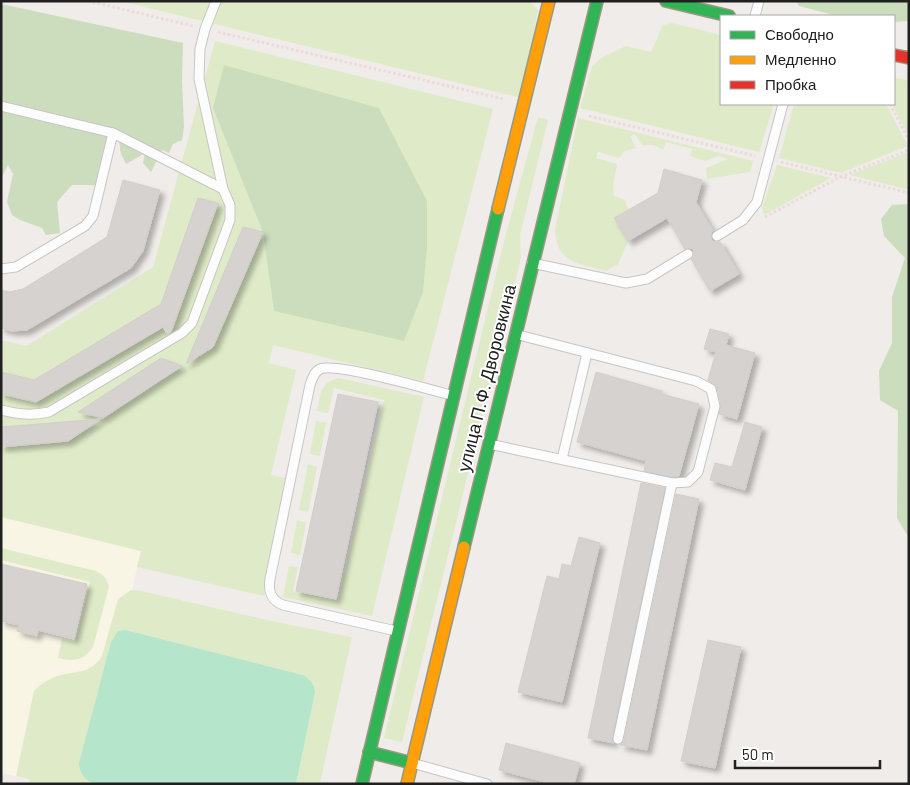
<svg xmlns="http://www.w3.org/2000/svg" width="910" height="785" viewBox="0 0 910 785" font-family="Barlow,sans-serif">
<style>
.education{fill:#f8f5e5}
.grass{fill:#dfebc8}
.forest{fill:#ccddbe}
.pitch{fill:#b5e5cb}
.building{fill:#d6d2d0;stroke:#d2ceca;filter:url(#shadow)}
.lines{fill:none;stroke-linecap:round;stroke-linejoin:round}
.lane-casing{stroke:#c7c6c5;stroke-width:11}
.fast-casing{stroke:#9a9880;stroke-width:14}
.slow-casing{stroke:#9a9880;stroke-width:14}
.jam-casing{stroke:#9a9880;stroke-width:14}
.path{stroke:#ecdada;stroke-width:3;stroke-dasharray:2.5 2.5;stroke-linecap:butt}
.lane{stroke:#fdfcfc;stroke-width:9}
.fast{stroke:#30b455;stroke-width:11}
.slow{stroke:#ff9f0a;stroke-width:11}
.jam{stroke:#e5322d;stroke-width:11}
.labels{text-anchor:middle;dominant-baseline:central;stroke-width:4;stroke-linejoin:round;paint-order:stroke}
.street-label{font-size:18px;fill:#202020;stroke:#fff}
</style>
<defs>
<filter id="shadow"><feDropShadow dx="4.5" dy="4.5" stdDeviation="2.5" flood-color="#0004"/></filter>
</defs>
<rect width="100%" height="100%" fill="#efece9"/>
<path class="education" d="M1,517L141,551L132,590H137L272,621L352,637L320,784H30L29,779L1,773Z"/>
<g class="grass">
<path d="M120,1H530L538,10L521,98Z"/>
<path d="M673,23L721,35V104H774L759,152L580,108L592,67L601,58L626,46L651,52L663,25Z"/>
<path d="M215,41L493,109L423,381L273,345L269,363L296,370L271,475L285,478L264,596L137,567L141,551L1,517V340L26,346L153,267Z"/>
<path d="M894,77L909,81V136L892,104H894Z"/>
<path d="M794,104H886L908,146L841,173L779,158Z"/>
<path d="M538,117L548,120L520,235L521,258L402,742L384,738L504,241Z"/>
<path d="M578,118L753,161L750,172L707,179L706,168L728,159L719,156L705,161L690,156L692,149L666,142L663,150L654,145H642L635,134L630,136L636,148L625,151L619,158L598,152L596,158L617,164L613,186L614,196L625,200L628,210L614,218L628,241L618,264L606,271C578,263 557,264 555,230Z"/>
<path d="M909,152V190L850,175Z"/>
<path d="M777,165L831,178L764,215L762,208Z"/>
<path d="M339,378L424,397L372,616L283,597L289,566L298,567L293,591L338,601L384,400L334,388L328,413L317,411C321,395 320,382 339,378Z"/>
<path d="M316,421L326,423L320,456L310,454Z"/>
<path d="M308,464L317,467L308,512L299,510Z"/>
<path d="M297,520L306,523L300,555L291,553Z"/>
<path d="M1,548L96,571C104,575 107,578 109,587L93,647C84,661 73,662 58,658L62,639L75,642L90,582L1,560Z"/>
<path d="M131,590H137L272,621L352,637L320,784H296L315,693L303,675L126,630L118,631L90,782L95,784H30L29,779L16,776L34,691C40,684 49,679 57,676C75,671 91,674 102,656L118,599Z"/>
</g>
<g class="forest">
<path d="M796,1H909V21L894,22V16H838L799,6Z"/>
<path d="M1,4L183,43L182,81L184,127L182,140L173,144L169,153L162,150L151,172L143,163L145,153L126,164L121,154L118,134L99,185H72L57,202L60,233L46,235L42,228L20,220L12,215L7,202L13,174L8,165L1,179Z"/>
<path d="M224,65L379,108L427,201V248L423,292L404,341L274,311L263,232L213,108Z"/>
<path d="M909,204V538L897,518L898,411L880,400L879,371L892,343V297L905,258L884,236L881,219L892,205Z"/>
</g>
<path class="pitch" d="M126,630L303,675C311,680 314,684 315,693L296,784H95C85,780 80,775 79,763L111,642L118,631Z"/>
<g class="building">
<path d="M664,169L702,180L696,202L713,231L711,233V239L714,242H720L739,274L710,291L691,259L694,257V251L691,248L685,249L667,218L628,241L614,218L658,193Z"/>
<path d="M123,180L160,190L143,251L131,268L27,330L12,331L1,328V290L9,292L23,289L107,237Z"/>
<path d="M198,198L218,203L171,332L167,334L163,327L36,402L1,394V372L34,380L161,304Z"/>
<path d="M243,227L263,232L213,347L186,364Z"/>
<path d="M710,329L729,334L726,345L755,353L737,419L719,414L721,405L717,388L708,380L716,352L704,349Z"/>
<path d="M161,358L182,366L103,418L78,412Z"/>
<path d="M596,372L662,391L661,394L699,404L679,476L672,477L644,471L646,461L577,442Z"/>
<path d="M338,394L378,402L336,599L296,591Z"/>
<path d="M101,419L68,441L1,447V427Z"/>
<path d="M745,422L762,427L745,490L710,480L715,463L732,467Z"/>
<path d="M641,483L665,488L612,738L614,743L588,738Z"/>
<path d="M676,494L699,499L647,750L620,745L624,740Z"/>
<path d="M579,537L600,543L562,702L518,692L547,576L559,579L562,564L571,566Z"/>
<path d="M1,564L87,584L74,639L38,630L37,636L17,631L19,625L1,621Z"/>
<path d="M708,640L741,647L715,768L681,761Z"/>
<path d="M506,743L580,763L574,784H552L499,770Z"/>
</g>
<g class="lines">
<defs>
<g id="lane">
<path d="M216,1L205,29L200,49L199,79L223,189"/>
<path d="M755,16L759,1"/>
<path d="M1,106L113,133"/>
<path d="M717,236L743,220L757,202L783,104"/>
<path d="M532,263L626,283L647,279L688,254"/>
<path d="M1,269L16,267L85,226L93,216L113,133L223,189L230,205V220L192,323L182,333L49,412C31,416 18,414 1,410"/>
<path d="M489,444L672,483L688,482L698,472L715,406L711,389L696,381L515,334"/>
<path d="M562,459L587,353"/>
<path d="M396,631L283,605C271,600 268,592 270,579L310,385C312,379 314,372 320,369C335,362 432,390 454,396"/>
<path d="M618,739L672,483"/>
<path d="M412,763L487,784"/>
</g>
<g id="fast">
<path d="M666,1L729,16"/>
<path d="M464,547L597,1"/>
<path d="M369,752L412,763"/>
<path d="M362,784L498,209"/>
</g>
<g id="slow">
<path d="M498,209L549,1"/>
<path d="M407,784L464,547"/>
</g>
<path id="jam" d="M894,55L909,58"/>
</defs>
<use href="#lane" class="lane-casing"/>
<use href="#fast" class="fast-casing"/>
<use href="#slow" class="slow-casing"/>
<use href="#jam" class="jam-casing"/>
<g class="path">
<path d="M88,1L193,26"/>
<path d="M218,32L504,99"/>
<path d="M890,104L909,140"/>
<path d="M589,116L755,156"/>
<path d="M781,162L909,193"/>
<path d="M765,217L840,177L909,150"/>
</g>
<use href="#lane" class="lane"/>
<use href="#fast" class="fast"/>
<use href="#slow" class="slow"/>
<use href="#jam" class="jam"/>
</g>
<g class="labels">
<g class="street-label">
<text transform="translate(486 378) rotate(-76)">улица П.Ф. Дворовкина</text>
</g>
</g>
<rect width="910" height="785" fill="none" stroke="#202020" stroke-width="5"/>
<rect x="720" y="15" width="175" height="90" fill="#ffffff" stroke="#a6a6a6"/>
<rect x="730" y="31" width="25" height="8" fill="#30b455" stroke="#a6a6a6"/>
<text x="765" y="40" font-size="15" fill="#202020">Свободно</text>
<rect x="730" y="56" width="25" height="8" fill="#ff9f0a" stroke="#a6a6a6"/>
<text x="765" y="65" font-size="15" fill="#202020">Медленно</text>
<rect x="730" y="81" width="25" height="8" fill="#e5322d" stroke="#a6a6a6"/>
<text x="765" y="90" font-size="15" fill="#202020">Пробка</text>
<path d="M735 760v8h145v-8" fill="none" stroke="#202020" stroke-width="2.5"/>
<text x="742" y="760" font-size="15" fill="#202020" stroke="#ffffff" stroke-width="4" paint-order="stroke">50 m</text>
</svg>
